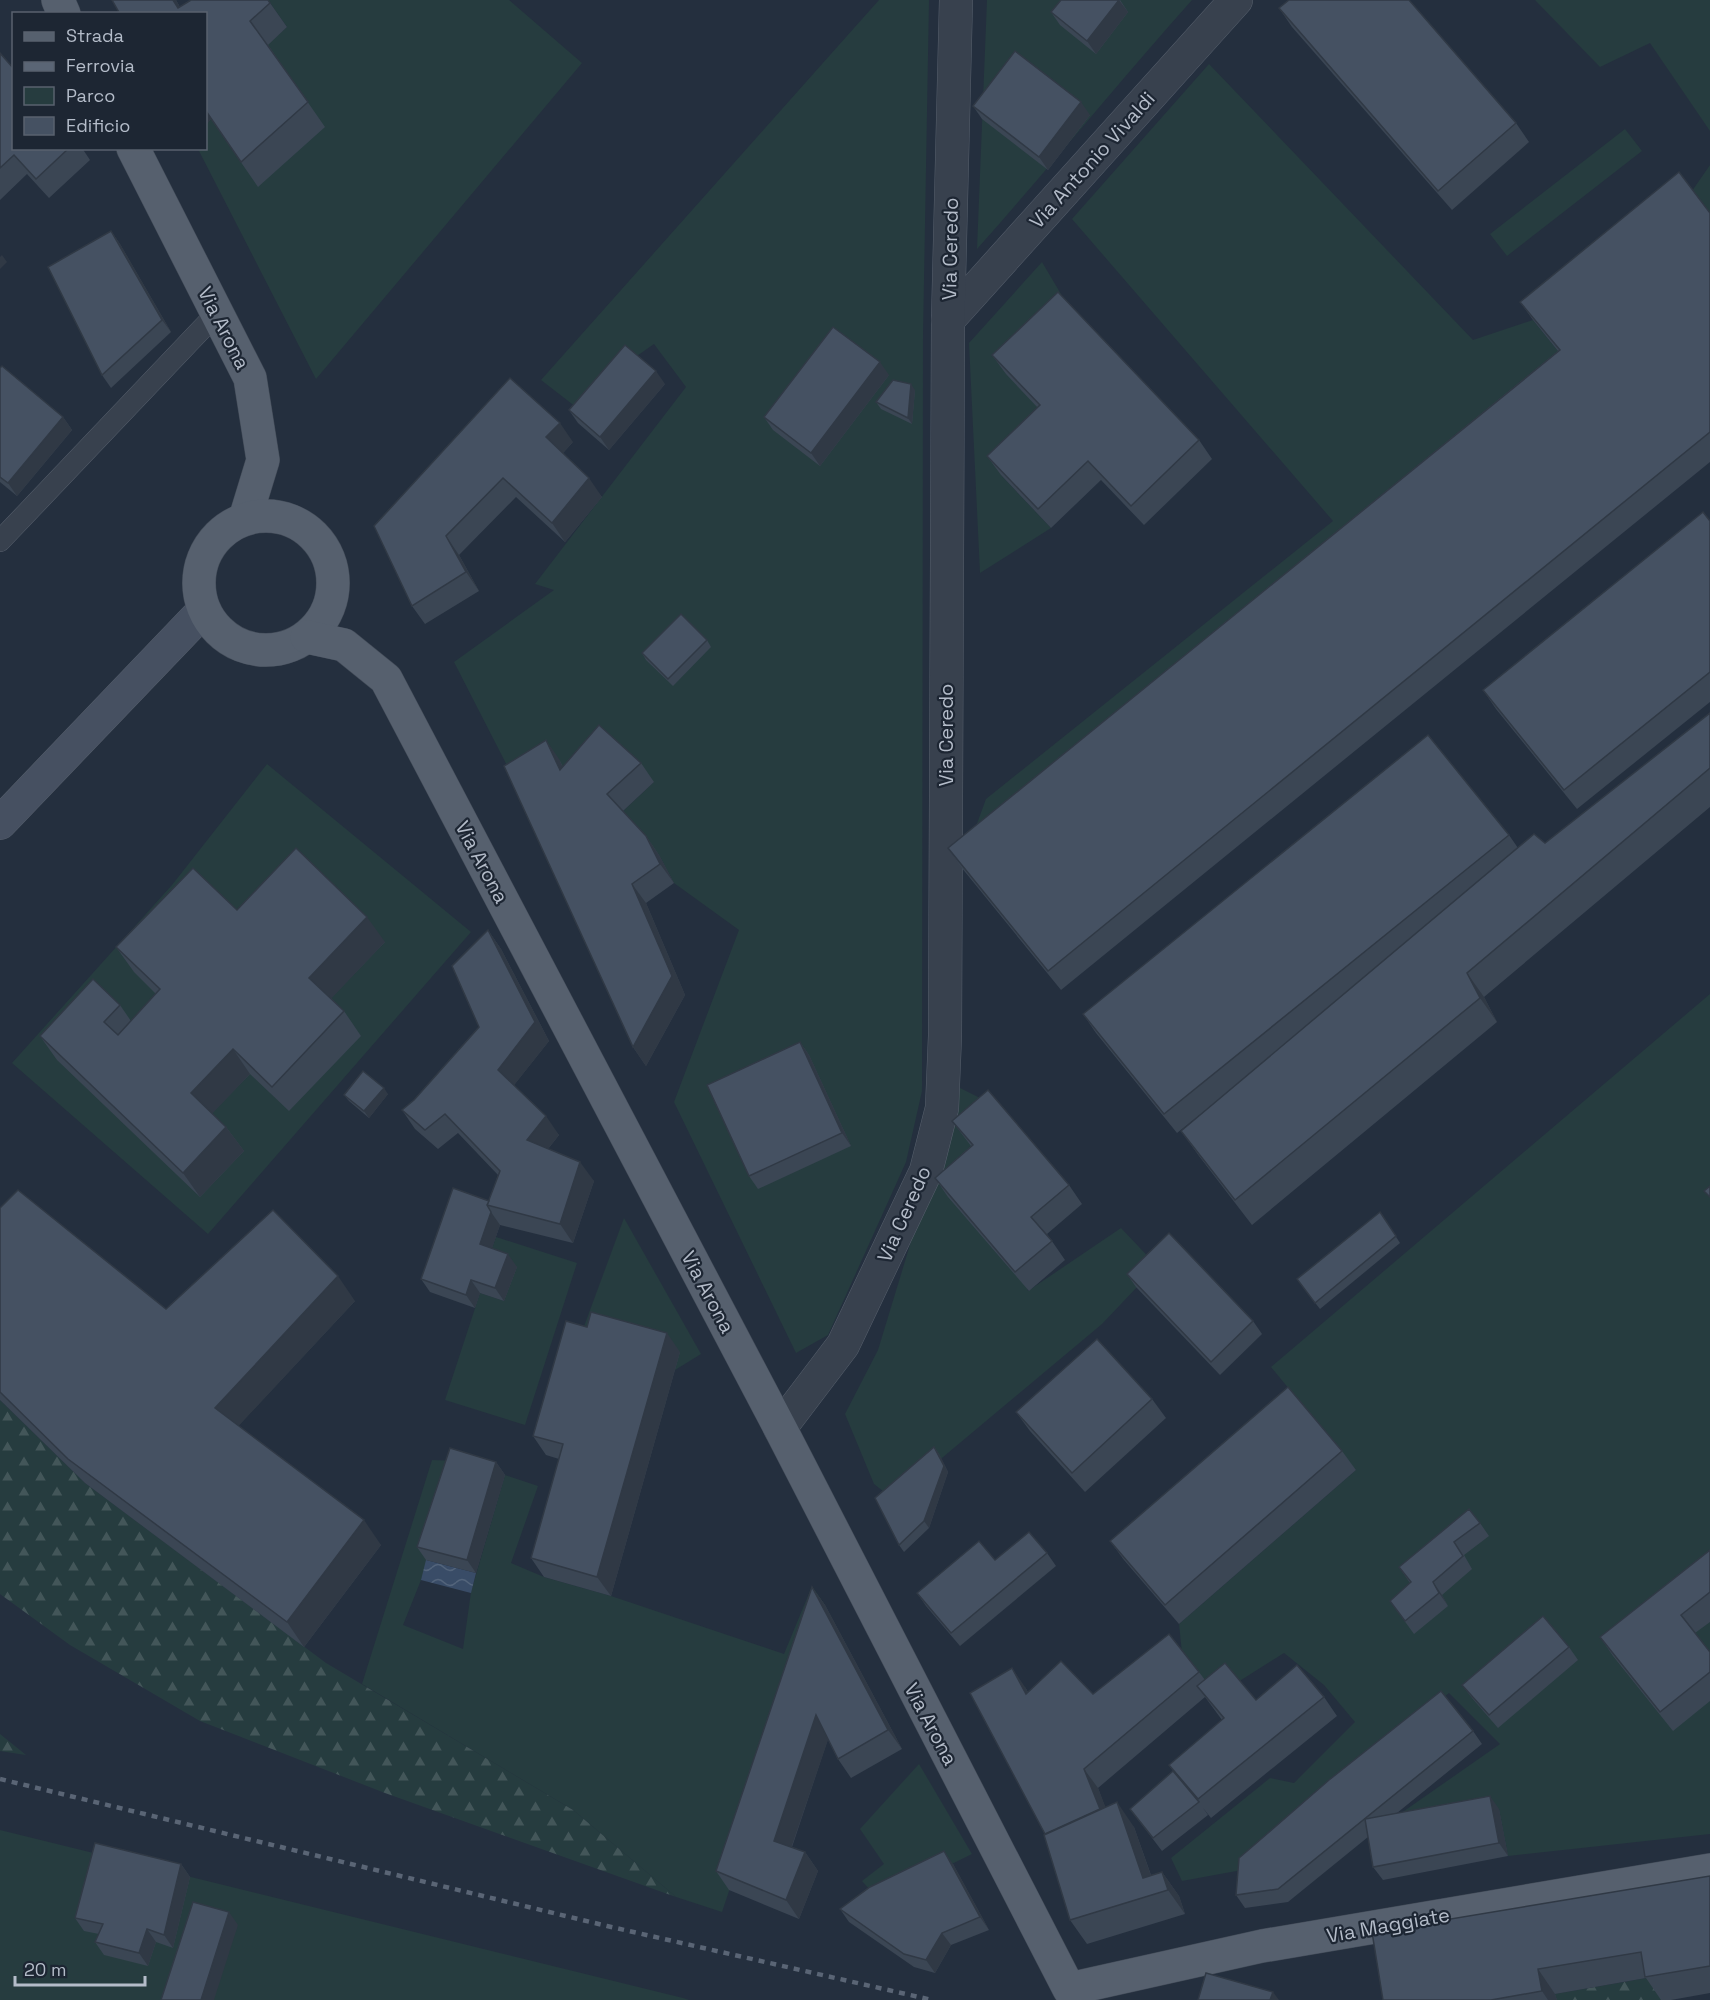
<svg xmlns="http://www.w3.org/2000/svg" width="1710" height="2000" viewBox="0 0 1710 2000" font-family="'Space Grotesk',sans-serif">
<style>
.green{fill:#263c3f}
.forest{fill:url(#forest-firs)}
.water{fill:url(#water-waves)}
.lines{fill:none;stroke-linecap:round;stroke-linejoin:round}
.service-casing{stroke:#565f6c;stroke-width:22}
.minor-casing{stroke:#565f6c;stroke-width:34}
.secondary-casing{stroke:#565f6c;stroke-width:34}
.primary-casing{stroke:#414a57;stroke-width:34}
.service{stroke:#38414e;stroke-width:21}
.minor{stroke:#38414e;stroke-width:33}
.secondary{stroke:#465061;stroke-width:33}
.primary{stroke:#56606e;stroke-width:33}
.rail{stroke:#5a6575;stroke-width:4.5;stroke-dasharray:6 6;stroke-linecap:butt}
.wall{fill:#3b4654}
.shaded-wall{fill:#303945}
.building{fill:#455162;stroke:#303945;stroke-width:1.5}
.labels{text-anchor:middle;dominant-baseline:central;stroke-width:4.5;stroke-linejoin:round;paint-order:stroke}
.street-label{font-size:20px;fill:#b4bcc9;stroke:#1d2633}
</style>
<defs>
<pattern id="forest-firs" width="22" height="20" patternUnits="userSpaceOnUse" patternTransform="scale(1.5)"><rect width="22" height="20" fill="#263c3f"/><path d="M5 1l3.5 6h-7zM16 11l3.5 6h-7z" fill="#435659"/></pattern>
<pattern id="water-waves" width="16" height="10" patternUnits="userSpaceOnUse" patternTransform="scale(1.5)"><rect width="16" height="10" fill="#394c67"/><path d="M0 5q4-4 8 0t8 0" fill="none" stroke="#53647b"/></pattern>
</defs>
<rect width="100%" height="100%" fill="#242f3e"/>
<g class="green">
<path d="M268,0H509L582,63L316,379L198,149L206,148V125L257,54L287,27Z"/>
<path d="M879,0H929L923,336L922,1091L906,1162L828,1335L796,1353L674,1102L739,930L674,883L659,855L621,813L654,782L573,789L517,785L454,662L554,590L535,584L686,387L654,344L634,358L585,414L541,380Z"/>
<path d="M987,0H1192C1119,82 1050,167 977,249Z"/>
<path d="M1535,0H1710V131L1650,43L1600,67Z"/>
<path d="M1209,64L1473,340L1533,320L1573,369L961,867L986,799L1333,521L1072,219Z"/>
<path d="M1625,129L1642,151L1507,256L1490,234Z"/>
<path d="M1710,165V215L1692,191Z"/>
<path d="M1042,262L1071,311L1054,424L1001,475L1051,528L980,573L969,343Z"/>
<path d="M267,764L471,932L208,1234L12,1063L172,885Z"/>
<path d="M1710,994V1834L1508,1856L1499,1809L1374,1832L1500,1744L1449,1693L1345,1778L1242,1870L1182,1881L1171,1858L1270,1778L1294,1783L1355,1722L1324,1685L1284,1653L1238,1682L1212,1691L1182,1653L1179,1624L1356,1470L1271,1367Z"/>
<path d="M958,1087L1002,1109L986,1164L1028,1291L1121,1228L1157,1266L1102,1324L893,1499L874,1484L845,1414L878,1350Z"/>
<path d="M624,1218L701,1354L675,1370L579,1340Z"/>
<path d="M496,1237L577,1263L525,1425L445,1400L480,1293L504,1301L516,1267L489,1257Z"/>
<path d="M432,1460L459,1461L421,1580L403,1625L463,1649L471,1592L505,1475L538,1486L511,1563L544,1577L611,1596L784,1654L812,1586L825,1605L722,1912L676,1897L573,1810L362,1684Z"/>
<path d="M919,1764L972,1854L879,1900L862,1881L884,1864L860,1829Z"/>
<path d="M0,1830L683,1998L689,2000H0Z"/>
</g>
<g class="forest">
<path d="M0,1400L85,1483L326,1663L573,1810L676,1897L385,1793L200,1721L70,1645L0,1594Z"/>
<path d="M0,1734L26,1755L0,1751Z"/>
<path d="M1658,1976L1662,2000H1557L1555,1994Z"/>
</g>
<path class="water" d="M426,1560L476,1573L471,1593L421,1580Z"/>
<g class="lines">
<defs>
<path id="service" d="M0,541L216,314"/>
<g id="minor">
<path d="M948,320L1236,0"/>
<path d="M780,1428L843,1345L926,1171L942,1108L945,1036L948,320L956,0"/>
</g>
<path id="secondary" d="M0,823L204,610"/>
<g id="primary">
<path d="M58,0L64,14"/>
<path d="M133,148L250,378L263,460L245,519"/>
<circle cx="266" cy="583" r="67"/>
<path d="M307,637L344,645L386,679L780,1428L1069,1989L1262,1946L1710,1870"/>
</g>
</defs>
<use href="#service" class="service-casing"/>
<use href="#minor" class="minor-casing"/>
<use href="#secondary" class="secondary-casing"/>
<use href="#primary" class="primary-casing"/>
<use href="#service" class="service"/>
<use href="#minor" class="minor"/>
<use href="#secondary" class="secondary"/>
<use href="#primary" class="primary"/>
<path class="rail" d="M0,1779L607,1926L932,2000"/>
</g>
<g class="wall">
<path d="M112,0H176L180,7L268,0L287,27L268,45L325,127L258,187L211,119L206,125Z"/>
<path d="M1061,0H1120L1128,12L1096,54L1060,25L1051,12Z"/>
<path d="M1279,8L1516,123L1529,142L1452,210L1292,27Z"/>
<path d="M0,53L14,148H82L90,160L49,198L27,174L0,200Z"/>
<path d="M973,106L1090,115L1048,170L982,119Z"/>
<path d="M1710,213V462L1061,990L961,867L948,848L1558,351L1533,320L1520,302Z"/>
<path d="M111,231L120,244L171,332L111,388L102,375Z"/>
<path d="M992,355L1199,440L1212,459L1144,525L1101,480L1051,528L1001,475L987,456L1038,408L1006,374Z"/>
<path d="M0,368L63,417L72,430L17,496L0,482Z"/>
<path d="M889,375L820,466L773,430L764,417Z"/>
<path d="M665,384L609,450L578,423L569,410Z"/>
<path d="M915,390L912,424L881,409L876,402Z"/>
<path d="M573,442L563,453L602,497L565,542L516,497L459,555L479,591L425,624L412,606L374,526Z"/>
<path d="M1710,521V702L1577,809L1496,709L1483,690Z"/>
<path d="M707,640L711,647L673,686L646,660L642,653Z"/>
<path d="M1710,713V807L1484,997L1497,1022L1252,1225L1199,1156L1181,1131L1232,1089L1177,1133L1096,1033L1083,1014L1509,835L1518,848L1545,843Z"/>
<path d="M559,759L563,767L641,763L654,782L623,811L646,836L659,855L674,883L646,903L685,995L646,1066L633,1047Z"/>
<path d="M488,930L501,949L549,1041L514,1085L559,1135L548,1149L594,1181L573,1243L500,1225L492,1248L517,1267L504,1301L480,1293L475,1308L430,1292L421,1279L489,1201L498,1175L458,1133L438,1149L415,1129L402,1110L414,1100L479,1027Z"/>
<path d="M385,942L331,998L344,1011L361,1036L289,1111L250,1074L212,1113L226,1127L244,1151L200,1197L57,1060L40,1036L120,1005L131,1021L156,994L134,972L116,947Z"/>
<path d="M800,1042L809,1055L851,1146L758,1189L749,1176Z"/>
<path d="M388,1094L369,1118L349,1101L344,1095Z"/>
<path d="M952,1121L1069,1185L1082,1204L1047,1234L1065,1260L1029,1291L948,1197L935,1178L971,1146Z"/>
<path d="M0,1208L166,1309L355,1301L238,1426L381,1545L304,1647L85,1483L0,1400Z"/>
<path d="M1380,1212L1400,1243L1320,1309L1302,1286Z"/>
<path d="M1127,1274L1253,1321L1262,1334L1220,1375L1136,1287Z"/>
<path d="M680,1352L611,1596L544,1577L531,1558L559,1459L546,1455L533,1436Z"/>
<path d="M1152,1399L1166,1418L1085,1492L1030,1431L1016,1412Z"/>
<path d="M934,1447L939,1454L948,1472L929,1528L904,1552L899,1545Z"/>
<path d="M1342,1451L1356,1470L1179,1624L1124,1560L1110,1541Z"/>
<path d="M496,1462L505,1475L476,1573L426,1560L417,1547Z"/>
<path d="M1480,1523L1489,1536L1464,1555L1472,1569L1442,1595L1448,1606L1414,1634L1390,1601L1410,1583L1399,1567Z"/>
<path d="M1710,1550V1622L1695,1633L1710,1652V1701L1673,1731L1613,1656L1600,1637Z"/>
<path d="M1047,1553L1056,1566L960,1646L926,1606L917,1593L995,1560Z"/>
<path d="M812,1587L825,1605L902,1749L851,1778L838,1759L828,1739L792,1847L805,1852L818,1871L799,1919L729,1890L716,1871Z"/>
<path d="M1569,1647L1578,1660L1498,1728L1472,1698L1462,1685Z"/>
<path d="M1199,1672L1205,1680L1256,1700L1324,1697L1337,1716L1211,1818L1203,1808L1208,1815L1162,1851L1130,1809L1173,1771L1169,1765L1222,1720L1205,1697L1098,1788L1105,1807L1134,1827L1151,1875L1162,1872L1179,1896L1185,1914L1087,1944L1070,1920L1045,1834L1025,1687L1028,1692L1093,1694Z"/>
<path d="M1473,1731L1482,1744L1397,1813L1499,1809L1508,1856L1383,1880L1373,1867L1368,1837L1288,1902L1245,1908L1236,1895Z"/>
<path d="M181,1864L190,1877L173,1948L156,1942L148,1966L104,1955L95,1942L99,1934L84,1931L75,1918Z"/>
<path d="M953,1864L989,1930L951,1945L935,1973L914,1967L849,1922L840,1909Z"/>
<path d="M1710,1876V1993L1671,2000H1661L1646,1978L1555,1994L1557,2000H1383Z"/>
</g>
<g class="shaded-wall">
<path d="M173,0H176L184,14H182Z"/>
<path d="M1119,0L1128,12L1096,54L1087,41Z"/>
<path d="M1081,102L1090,115L1048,170L1039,157Z"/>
<path d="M206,111L211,119L206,125Z"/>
<path d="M111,231L120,244L171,332L162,320Z"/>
<path d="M2,255L7,262L0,269V257Z"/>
<path d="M880,362L889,375L820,466L811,453Z"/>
<path d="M656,371L665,384L609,450L600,437Z"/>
<path d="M911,384L915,390L912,424L908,418Z"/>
<path d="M63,417L72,430L17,496L8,483Z"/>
<path d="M560,423L573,442L560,456L546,437Z"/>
<path d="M589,478L602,497L565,542L552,523Z"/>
<path d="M446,536L459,555L479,591L466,572Z"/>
<path d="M546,740L559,759L573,789L560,770Z"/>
<path d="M646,836L659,855L674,883L660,864Z"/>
<path d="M632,884L646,903L685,995L646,1066L633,1047Z"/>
<path d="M367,917L385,942L327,1003L309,978Z"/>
<path d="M488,930L501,949L549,1041L511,1089L498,1070Z"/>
<path d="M1467,973L1484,997L1497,1022L1480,998Z"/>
<path d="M800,1042L809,1055L851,1146L842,1133Z"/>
<path d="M233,1049L250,1074L208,1118L191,1093Z"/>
<path d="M384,1088L388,1094L369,1118L364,1111Z"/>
<path d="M546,1116L559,1135L540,1159L527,1140Z"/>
<path d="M226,1127L244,1151L200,1197L183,1173Z"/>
<path d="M580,1162L594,1181L573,1243L560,1224Z"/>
<path d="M491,1212L500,1225L489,1257L480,1244Z"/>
<path d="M508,1254L517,1267L504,1301L495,1288Z"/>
<path d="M338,1276L355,1301L232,1433L215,1408Z"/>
<path d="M471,1280L480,1293L475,1308L466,1295Z"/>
<path d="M667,1333L680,1352L611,1596L597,1577Z"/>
<path d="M934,1447L939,1454L948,1472L929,1528L924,1521Z"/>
<path d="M496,1462L505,1475L476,1573L467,1560Z"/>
<path d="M364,1520L381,1545L304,1647L287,1622Z"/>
<path d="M1433,1582L1442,1595L1448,1606L1439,1593Z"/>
<path d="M812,1587L825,1605L902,1749L888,1730Z"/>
<path d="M1012,1668L1025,1687L1040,1713L1026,1694Z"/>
<path d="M816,1715L830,1734L787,1860L774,1841Z"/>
<path d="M1084,1769L1098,1788L1116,1834L1103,1816Z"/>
<path d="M1490,1796L1499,1809L1508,1856L1499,1843Z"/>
<path d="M1117,1802L1134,1827L1157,1893L1143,1878Z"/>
<path d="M944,1851L953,1864L989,1930L980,1917Z"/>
<path d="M805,1852L818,1871L799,1919L786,1900Z"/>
<path d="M181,1864L190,1877L173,1948L164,1935Z"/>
<path d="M1162,1872L1179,1896L1185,1914L1168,1890Z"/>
<path d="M229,1912L238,1925L214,2000H201Z"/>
<path d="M147,1929L156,1942L148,1966L139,1953Z"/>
<path d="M942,1933L951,1945L935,1973L926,1960Z"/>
<path d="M1538,1969L1555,1994L1557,2000H1548L1542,1991Z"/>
<path d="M1273,1992L1279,2000H1270Z"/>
</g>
<g class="building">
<path d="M112,0H173L178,8L191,0H268L270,3L250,21L308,102L241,162L206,111V14H120Z"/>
<path d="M1061,0H1119L1087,41L1051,12Z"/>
<path d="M1289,0H1409L1516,123L1438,191L1279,8Z"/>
<path d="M1015,51L1081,102L1039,157L973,106Z"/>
<path d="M0,53L14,69V148H69L36,179L14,155L0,168Z"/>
<path d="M1679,172L1710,213V432L1048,971L948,848L1560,350L1520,302Z"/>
<path d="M111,231L162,320L102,375L48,267Z"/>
<path d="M1058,292L1199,440L1131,506L1088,461L1038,509L987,456L1040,405L992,355Z"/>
<path d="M833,327L880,362L811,453L764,417Z"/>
<path d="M625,345L656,371L600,437L569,410Z"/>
<path d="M2,366L63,417L8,483L0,477V368Z"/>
<path d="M510,378L560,423L546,437L589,478L552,523L503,478L446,536L466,572L412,606L374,526Z"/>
<path d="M893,380L911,384L908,418L876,402Z"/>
<path d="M1703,512L1710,521V672L1564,790L1483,690Z"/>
<path d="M681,614L707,640L668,679L642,653Z"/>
<path d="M1710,713V768L1467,973L1480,998L1235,1200L1181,1131L1534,834L1545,843Z"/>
<path d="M599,725L641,763L607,794L646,836L660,864L632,884L672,976L633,1047L504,766L546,740L560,770Z"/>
<path d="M1428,735L1509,835L1164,1114L1083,1014Z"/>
<path d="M296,848L367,917L309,978L344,1011L272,1087L233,1049L191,1093L226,1127L183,1173L40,1036L93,979L120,1005L104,1022L118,1035L160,989L116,947L193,868L237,910Z"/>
<path d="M488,930L535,1022L498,1070L546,1116L527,1140L580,1162L560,1224L487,1205L500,1171L445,1114L425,1130L402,1110L414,1100L479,1027L452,966Z"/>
<path d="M800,1042L842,1133L749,1176L707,1085Z"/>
<path d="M363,1071L384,1088L364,1111L344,1095Z"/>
<path d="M988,1090L1069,1185L1031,1217L1052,1241L1015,1272L935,1178L973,1145L952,1121Z"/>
<path d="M1710,1186V1197L1704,1191Z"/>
<path d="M453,1188L489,1201L487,1205L491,1212L480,1244L508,1254L495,1288L471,1280L466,1295L421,1279Z"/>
<path d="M18,1190L166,1309L273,1210L338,1276L215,1408L364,1520L287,1622L68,1459L0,1392V1208Z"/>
<path d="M1380,1212L1396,1236L1315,1303L1297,1279Z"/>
<path d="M1169,1233L1253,1321L1211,1362L1127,1274Z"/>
<path d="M591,1312L667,1333L597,1577L531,1558L563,1444L533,1436L566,1321L587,1327Z"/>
<path d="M1097,1339L1152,1399L1072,1473L1016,1412Z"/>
<path d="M1288,1387L1342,1451L1165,1605L1110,1541Z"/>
<path d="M934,1447L944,1466L924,1521L899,1545L875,1498Z"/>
<path d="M450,1448L496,1462L467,1560L417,1547Z"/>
<path d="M1469,1509L1480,1523L1454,1542L1463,1556L1433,1582L1439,1593L1405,1621L1390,1601L1411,1582L1399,1567Z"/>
<path d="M1029,1532L1047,1553L951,1633L917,1593L979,1541L995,1560Z"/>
<path d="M1710,1550V1592L1681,1615L1710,1652V1672L1660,1712L1600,1637Z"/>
<path d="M812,1587L888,1730L838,1759L816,1715L774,1841L805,1852L786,1900L716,1871Z"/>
<path d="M1543,1616L1569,1647L1489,1715L1462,1685Z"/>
<path d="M1169,1634L1199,1672L1084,1769L1100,1809L1045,1834L970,1693L1012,1668L1026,1694L1061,1661L1093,1694Z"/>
<path d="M1225,1663L1256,1700L1297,1665L1324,1697L1198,1799L1169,1765L1224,1718L1197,1686Z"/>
<path d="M1441,1691L1473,1731L1278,1889L1236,1895L1239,1858L1329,1780Z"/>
<path d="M1173,1771L1199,1802L1153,1838L1130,1809Z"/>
<path d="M1490,1796L1499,1843L1373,1867L1365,1819Z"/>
<path d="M1117,1802L1143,1878L1162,1872L1168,1890L1070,1920L1044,1835Z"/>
<path d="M95,1843L181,1864L164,1935L147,1929L139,1953L95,1942L103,1924L75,1918Z"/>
<path d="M944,1851L980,1917L942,1933L926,1960L904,1954L840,1909L870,1887Z"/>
<path d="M1710,1876V1966L1645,1977L1641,1952L1538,1969L1542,1991L1491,2000H1383L1372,1932Z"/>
<path d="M193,1902L229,1912L201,2000H161Z"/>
<path d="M1206,1973L1273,1992L1270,2000H1198Z"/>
</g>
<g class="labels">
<g class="street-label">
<text transform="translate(1092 160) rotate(-48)">Via Antonio Vivaldi</text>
<text transform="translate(950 249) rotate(-89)">Via Ceredo</text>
<text transform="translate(224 328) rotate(63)">Via Arona</text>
<text transform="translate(946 735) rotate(-90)">Via Ceredo</text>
<text transform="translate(482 862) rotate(62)">Via Arona</text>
<text transform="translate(904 1214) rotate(-66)">Via Ceredo</text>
<text transform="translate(708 1292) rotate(62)">Via Arona</text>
<text transform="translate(931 1724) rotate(62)">Via Arona</text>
<text transform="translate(1388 1925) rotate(-10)">Via Maggiate</text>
</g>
</g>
<rect x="12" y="12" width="195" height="138" fill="#1d2633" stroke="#59626f" stroke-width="1.5"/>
<rect x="24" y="32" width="30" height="9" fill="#56606e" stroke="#59626f" stroke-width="1.5"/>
<text x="66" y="42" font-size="18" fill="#b4bcc9">Strada</text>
<rect x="24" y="62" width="30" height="9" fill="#5a6575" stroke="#59626f" stroke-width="1.5"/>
<text x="66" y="72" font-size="18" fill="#b4bcc9">Ferrovia</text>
<rect x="24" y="87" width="30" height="18" fill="#263c3f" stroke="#59626f" stroke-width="1.5"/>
<text x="66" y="102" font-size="18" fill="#b4bcc9">Parco</text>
<rect x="24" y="117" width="30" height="18" fill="#455162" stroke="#59626f" stroke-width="1.5"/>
<text x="66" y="132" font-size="18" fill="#b4bcc9">Edificio</text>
<path d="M15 1976v9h130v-9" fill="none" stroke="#b4bcc9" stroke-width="3"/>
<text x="24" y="1976" font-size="18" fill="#b4bcc9" stroke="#1d2633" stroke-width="4.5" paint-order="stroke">20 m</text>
</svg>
